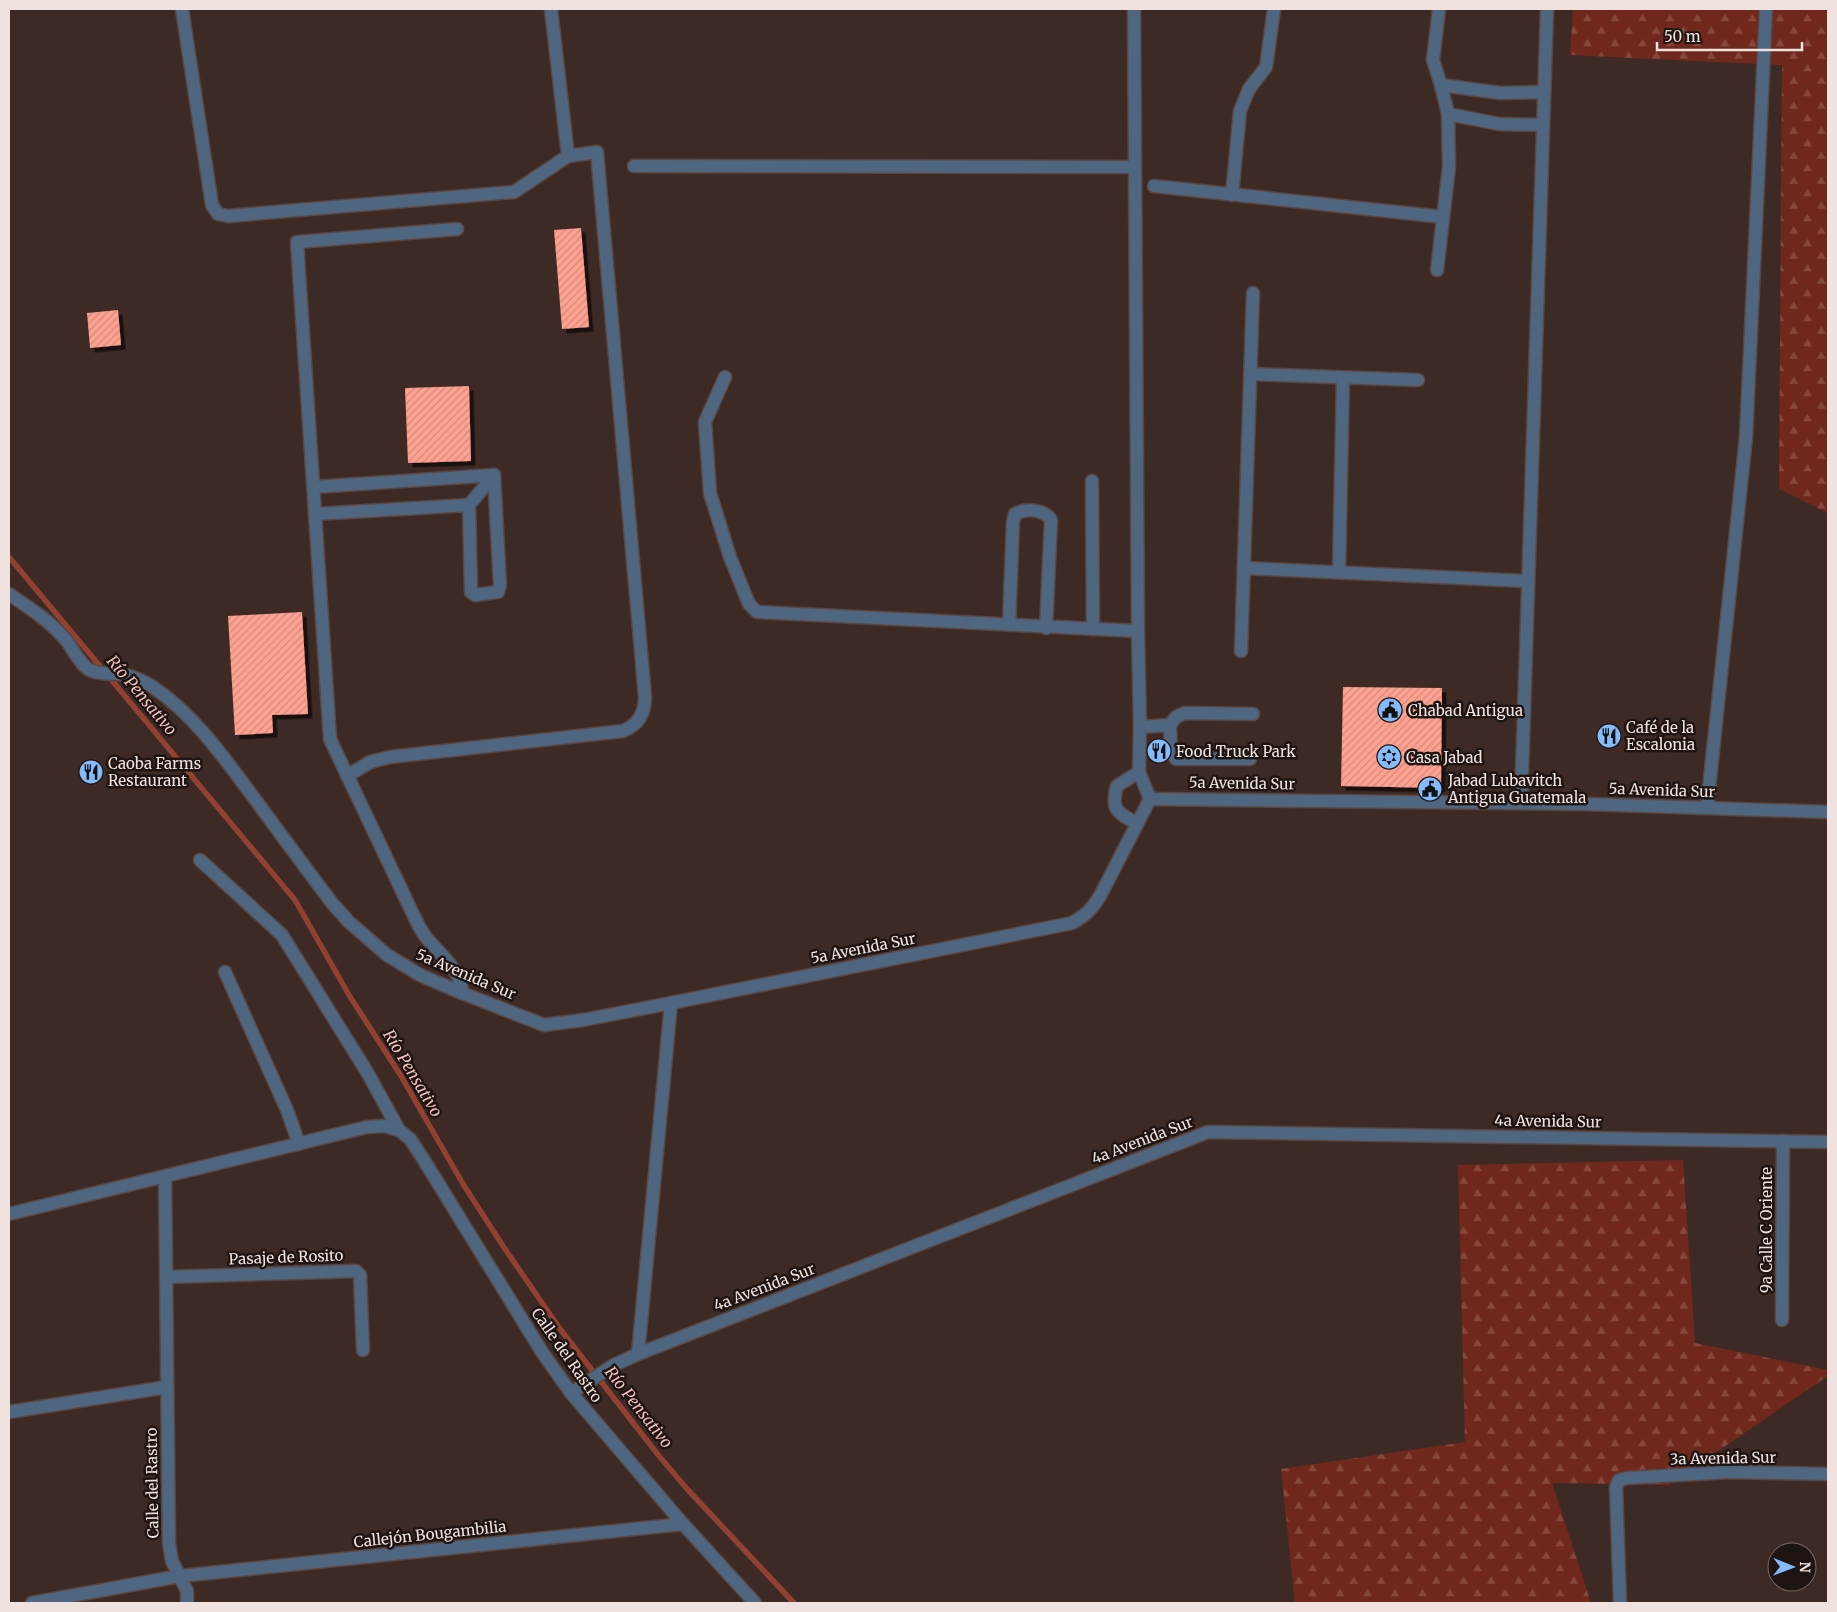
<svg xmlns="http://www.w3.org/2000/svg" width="1837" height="1612" viewBox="0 0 1837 1612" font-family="Merriweather,serif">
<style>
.forest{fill:url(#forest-firs)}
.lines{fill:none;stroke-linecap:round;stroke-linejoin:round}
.stream{stroke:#924032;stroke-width:5.5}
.building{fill:url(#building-hatch);filter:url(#shadow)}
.minor-casing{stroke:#5a4743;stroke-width:15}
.minor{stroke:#4e6680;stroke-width:12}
.labels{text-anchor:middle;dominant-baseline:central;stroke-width:5;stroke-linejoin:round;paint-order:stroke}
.poi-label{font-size:15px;fill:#f0e2df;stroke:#1e1513;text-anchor:start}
.street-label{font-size:15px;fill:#f0e2df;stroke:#1e1513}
.water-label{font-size:16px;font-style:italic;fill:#f3c2b8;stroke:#1e1513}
</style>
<defs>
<pattern id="forest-firs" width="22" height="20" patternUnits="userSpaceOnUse" patternTransform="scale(1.25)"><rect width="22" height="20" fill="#71281c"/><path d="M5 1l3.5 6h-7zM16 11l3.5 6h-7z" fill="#86473d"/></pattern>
<pattern id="building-hatch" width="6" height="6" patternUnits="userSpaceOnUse" patternTransform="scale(1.25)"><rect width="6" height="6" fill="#fea18f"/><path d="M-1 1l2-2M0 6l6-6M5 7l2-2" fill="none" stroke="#d08a7c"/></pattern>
<filter id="shadow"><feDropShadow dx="4.5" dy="4.5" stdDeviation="0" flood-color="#0009"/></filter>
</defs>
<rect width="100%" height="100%" fill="#3e2a25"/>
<g class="forest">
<path d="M1573,9H1828V513L1779,489L1782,65L1570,55Z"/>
<path d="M1683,1160L1695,1343L1828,1370V1376L1668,1485L1552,1483L1591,1603H1295L1281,1469L1465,1442L1458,1165Z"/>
</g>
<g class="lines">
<path class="stream" d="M9,557L295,900L349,995L401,1076L463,1184L503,1246L560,1329L659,1456L688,1490L794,1603"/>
</g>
<g class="building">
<path d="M581,228L589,327L562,329L554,230Z"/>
<path d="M118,310L121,345L90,348L87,313Z"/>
<path d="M469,386L471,461L408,463L405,388Z"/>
<path d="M302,612L308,714L272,715L273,733L235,735L228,616Z"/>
<path d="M1343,687L1442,688L1441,788L1341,786Z"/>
</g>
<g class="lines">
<defs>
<g id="minor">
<path d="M182,9L212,205L218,214L228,216L514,192L568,156L597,152L645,697C645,713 638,725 623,731L390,757L370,762L347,776"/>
<path d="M551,9L568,156"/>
<path d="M1134,9L1138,631L1140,727L1139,772L1150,799"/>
<path d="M1441,85L1500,93L1544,92"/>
<path d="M1448,114L1499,124L1542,125"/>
<path d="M634,166L1134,167"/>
<path d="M1154,186L1443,217"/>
<path d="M1232,195L1240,111L1249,89L1266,67L1274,9"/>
<path d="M457,229L297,242L330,739L412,912C416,920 420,930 426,937C440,955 461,969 462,993"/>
<path d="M1437,270L1449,167L1448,114L1441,85L1433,60L1439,9"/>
<path d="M1250,374L1418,380"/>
<path d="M725,377L705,422L710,493L730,557L749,604L757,612L1138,631"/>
<path d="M494,475L500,585L498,592L475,595L471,592L469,505Z"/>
<path d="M1092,481L1093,629"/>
<path d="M314,487L494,475"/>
<path d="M315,514L469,505"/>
<path d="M1244,568L1528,581"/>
<path d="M1339,572L1343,378"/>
<path d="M9,594C28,607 50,621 65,639C73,648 78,662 88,669C97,675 114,673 125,675C135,677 145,682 153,687C196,716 227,762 257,802C282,836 307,870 332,903L349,922L387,955L420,975L462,993L544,1025L583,1020L671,1003L1072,923C1085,916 1092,909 1100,896L1150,799"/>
<path d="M1009,625L1013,522L1015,514C1026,508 1044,509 1051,520L1046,628"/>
<path d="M1241,651L1253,293"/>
<path d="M1170,725L1171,752L1176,759H1250"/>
<path d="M1140,727L1170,725L1176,717L1185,713L1253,714"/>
<path d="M1150,799L1586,804L1828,812"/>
<path d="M1521,803L1547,9"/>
<path d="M1707,808L1746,437L1766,9"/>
<path d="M1137,824C1118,812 1110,811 1117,786L1139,772"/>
<path d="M200,860L282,935L367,1072L399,1130L410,1139L422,1157L542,1352L571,1393L683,1524L755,1603"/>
<path d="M225,972L287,1110L299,1144"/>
<path d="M165,1177L169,1543L172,1561L187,1591V1603"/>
<path d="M9,1214L367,1127L384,1126L399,1130"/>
<path d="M166,1277L356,1271L360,1275L363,1350"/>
<path d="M1782,1320L1783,1141"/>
<path d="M638,1354L671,1003"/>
<path d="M571,1393L614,1365L638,1354L1208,1132L1828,1142"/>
<path d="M9,1412L167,1387"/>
<path d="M32,1603L180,1576L683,1524"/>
<path d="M1620,1603L1616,1487L1619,1480L1627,1478L1729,1472L1828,1474"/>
</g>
</defs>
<use href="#minor" class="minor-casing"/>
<use href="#minor" class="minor"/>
</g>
<defs>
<symbol id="civic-disc" viewBox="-11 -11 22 22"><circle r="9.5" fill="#84bcfb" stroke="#1e1513"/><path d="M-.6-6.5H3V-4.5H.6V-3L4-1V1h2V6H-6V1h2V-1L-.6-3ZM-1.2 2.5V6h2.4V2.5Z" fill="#111"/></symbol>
<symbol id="restaurant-disc" viewBox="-11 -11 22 22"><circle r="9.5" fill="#84bcfb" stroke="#1e1513"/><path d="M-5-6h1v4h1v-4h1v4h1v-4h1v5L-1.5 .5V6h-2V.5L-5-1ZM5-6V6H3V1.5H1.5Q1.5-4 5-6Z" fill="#111"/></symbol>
<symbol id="synagogue-disc" viewBox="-11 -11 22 22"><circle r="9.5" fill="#84bcfb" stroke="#1e1513"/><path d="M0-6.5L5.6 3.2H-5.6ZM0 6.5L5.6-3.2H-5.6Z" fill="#111"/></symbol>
</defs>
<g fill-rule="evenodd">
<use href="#civic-disc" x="1376" y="696" width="28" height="28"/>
<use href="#restaurant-disc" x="1595" y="722" width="28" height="28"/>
<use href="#restaurant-disc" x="1145" y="737" width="28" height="28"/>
<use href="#synagogue-disc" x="1375" y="743" width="28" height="28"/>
<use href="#restaurant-disc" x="77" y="758" width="28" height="28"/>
<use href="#civic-disc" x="1416" y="775" width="28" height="28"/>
</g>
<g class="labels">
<g class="poi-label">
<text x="1408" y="710">Chabad Antigua</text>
<text x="1626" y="727">Café de la<tspan x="1626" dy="17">Escalonia</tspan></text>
<text x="1176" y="751">Food Truck Park</text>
<text x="1406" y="757">Casa Jabad</text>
<text x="108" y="763">Caoba Farms<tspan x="108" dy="17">Restaurant</tspan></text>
<text x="1448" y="780">Jabad Lubavitch<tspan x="1448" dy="17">Antigua Guatemala</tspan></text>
</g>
<g class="street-label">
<text transform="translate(1242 783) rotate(1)">5a Avenida Sur</text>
<text transform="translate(1662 790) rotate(2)">5a Avenida Sur</text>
<text transform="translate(863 948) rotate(-11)">5a Avenida Sur</text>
<text transform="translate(466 974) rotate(23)">5a Avenida Sur</text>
<text transform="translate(1548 1121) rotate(1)">4a Avenida Sur</text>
<text transform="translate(1142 1140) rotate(-21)">4a Avenida Sur</text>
<text transform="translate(1766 1230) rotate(-90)">9a Calle C Oriente</text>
<text transform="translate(286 1257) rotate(-2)">Pasaje de Rosito</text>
<text transform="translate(764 1287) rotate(-21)">4a Avenida Sur</text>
<text transform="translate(567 1355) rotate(55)">Calle del Rastro</text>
<text transform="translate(1723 1458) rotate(-1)">3a Avenida Sur</text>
<text transform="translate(152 1483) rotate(-91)">Calle del Rastro</text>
<text transform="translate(430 1534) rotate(-6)">Callejón Bougambilia</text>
</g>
<g class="water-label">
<text transform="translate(142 695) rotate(50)">Río Pensativo</text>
<text transform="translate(413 1073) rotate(59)">Río Pensativo</text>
<text transform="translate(639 1407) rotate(52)">Río Pensativo</text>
</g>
</g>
<rect width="1837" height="1612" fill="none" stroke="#f0e2df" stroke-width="20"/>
<g transform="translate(1792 1567) rotate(91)"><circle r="24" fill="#1e1513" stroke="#726765"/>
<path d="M0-4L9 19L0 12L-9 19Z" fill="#84bcfb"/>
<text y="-8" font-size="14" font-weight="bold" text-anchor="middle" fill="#f0e2df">N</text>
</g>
<path d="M1657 42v8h145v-8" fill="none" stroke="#f0e2df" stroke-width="2.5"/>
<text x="1664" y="42" font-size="15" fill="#f0e2df" stroke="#1e1513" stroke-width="4" paint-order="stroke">50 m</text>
</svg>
